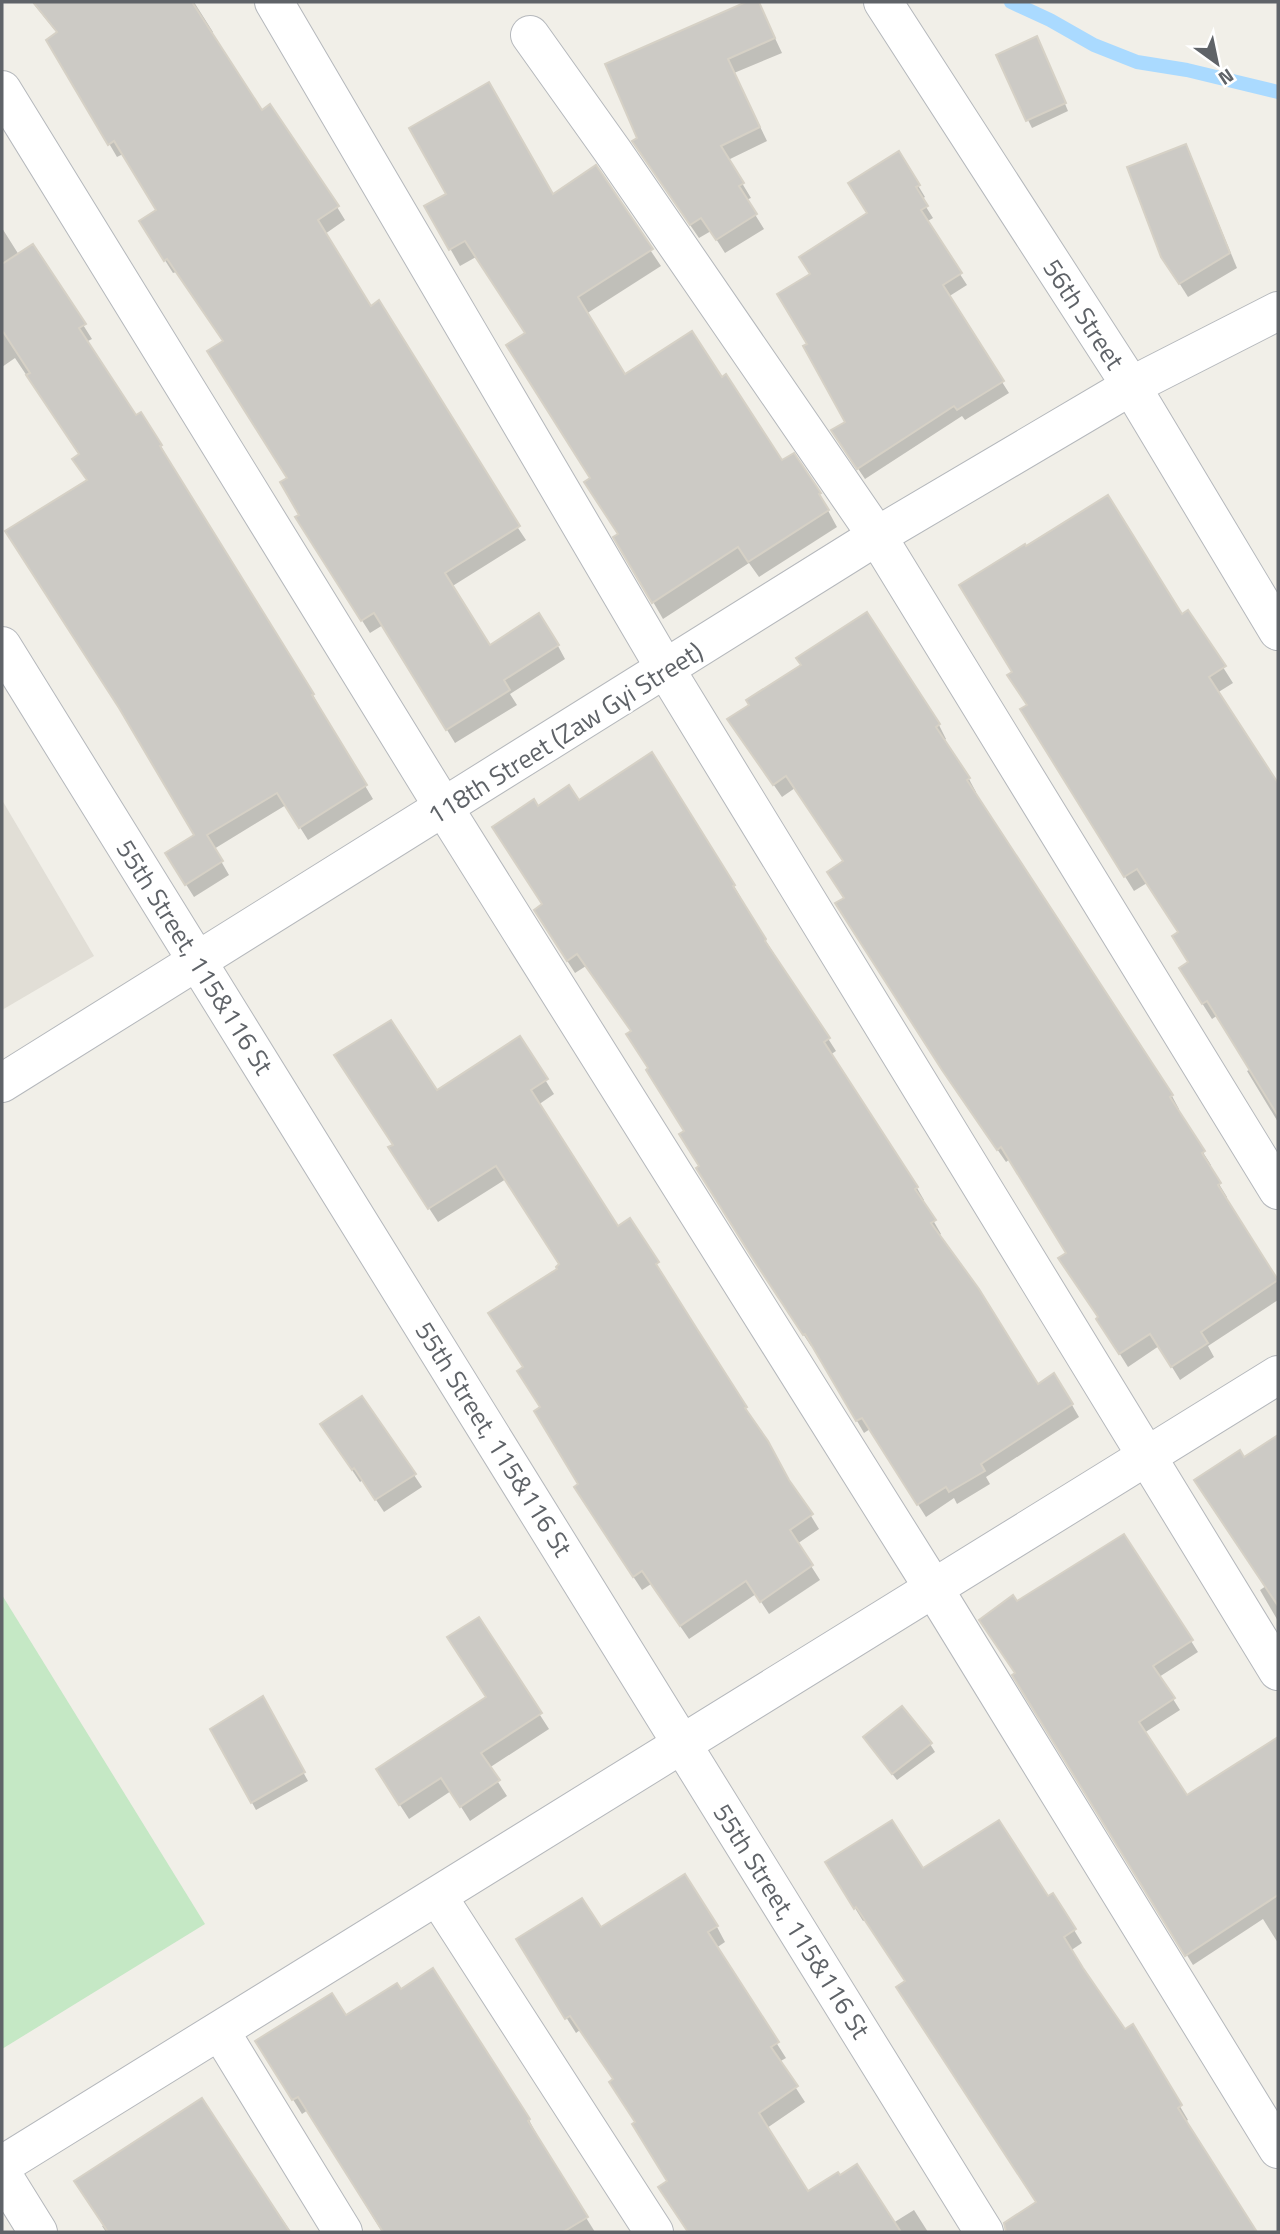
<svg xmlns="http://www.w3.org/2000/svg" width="1280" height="2234" viewBox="0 0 1280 2234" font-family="'Titillium Web',sans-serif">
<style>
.education{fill:#e1ded6}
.green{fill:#c5e8c5}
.shadow{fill:#0003}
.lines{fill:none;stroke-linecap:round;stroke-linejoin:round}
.stream{stroke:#aadaff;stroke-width:14}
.building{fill:#cccac5;stroke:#d6d1c6;stroke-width:2}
.minor-casing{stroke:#b5b8bc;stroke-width:40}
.minor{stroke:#fff;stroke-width:38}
.labels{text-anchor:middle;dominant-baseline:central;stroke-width:5;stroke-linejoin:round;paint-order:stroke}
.street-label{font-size:26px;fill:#5f6368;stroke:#fff}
</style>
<rect width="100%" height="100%" fill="#f1efe8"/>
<path class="education" d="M2,800L94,956L2,1010Z"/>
<path class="green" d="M2,1595L205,1924L2,2049Z"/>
<g class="shadow">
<path d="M32,2H194L213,32L210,34L261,112L337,207L345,220L325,234L371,308L526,540L451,587L489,647L558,646L565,659L510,694L517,705L455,743L383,625L370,633L305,531L289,479L225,343L176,272L173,273L149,235L158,211L123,154L117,157L48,40L58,34Z"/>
<path d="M751,2H758L782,53L734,73L767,141L728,160L751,198L746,200L764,229L725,253L711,231L699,238L642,155L639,139L607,65Z"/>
<path d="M1041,46L1068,111L1032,128L1028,120Z"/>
<path d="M1185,147L1193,161L1237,268L1188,297L1171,270Z"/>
<path d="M899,154L925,197L921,199L933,218L926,222L967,285L948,297L1009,393L965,420L962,416L865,479L840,442L847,422L809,345L812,275L869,214Z"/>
<path d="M595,168L661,266L586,314L625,376L781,463L819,494L837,527L759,577L749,563L663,619L616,538L620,535L527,334L476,257L460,266L426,206L553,196Z"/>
<path d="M2,228L19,255L33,246L92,339L86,342L135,418L140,415L161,446L168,459L167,460L313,695L320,708L319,709L373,799L308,840L286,805L214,849L229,875L194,897L175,867L196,835L79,454L15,358L2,367Z"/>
<path d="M1188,612L1233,683L1217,693L1278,791V1122L1247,1071L1251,1069L1218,1015L1212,1019L1190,984V963L1179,933L1147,883L1134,891L1031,725Z"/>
<path d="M866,614L939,725L946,739L943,741L969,779L976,792L974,794L1172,1096L1179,1109L1177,1111L1211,1165L1208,1166L1227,1197L1225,1199L1278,1284V1300L1208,1346L1214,1357L1180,1380L1159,1346L1128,1367L1106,1332L1068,1254L1010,1159L1006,1162L952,1084L845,899V862L795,788L782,797L729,720L803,666Z"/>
<path d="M578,802L734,886L741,898L739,899L836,1051L830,1055L917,1188L924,1200L922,1201L941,1234L938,1236L1037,1386L1072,1405L1079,1417L986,1477L990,1484L957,1504L954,1498L926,1517L870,1429L864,1433L813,1345L811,1346L762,1272L701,1167L686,1132L650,1069L632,1032L586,966L575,973L543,923L544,905L537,808Z"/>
<path d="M519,1038L554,1094L538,1105L617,1229L630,1221L819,1529L797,1544L820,1580L769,1614L756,1594L689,1639L651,1584L642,1590L584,1502L580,1485L524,1368L561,1265L506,1179L438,1222L399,1162L436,1092Z"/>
<path d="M330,1437L414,1475L422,1487L384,1512L363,1480L360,1482Z"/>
<path d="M1278,1438V1621L1260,1590L1266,1586L1244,1459Z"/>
<path d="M1017,1604L1191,1641L1198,1652L1159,1677L1180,1710L1144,1733L1186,1797L1259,1751L1278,1781V1943L1263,1919L1193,1965L1021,1686L1017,1674Z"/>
<path d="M478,1619L549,1729L489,1768L507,1796L470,1821L451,1791L409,1819L387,1785L488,1698Z"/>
<path d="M262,1698L308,1781L256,1810L212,1730Z"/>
<path d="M930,1744L935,1752L897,1780L870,1745Z"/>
<path d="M922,1870L1048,1898L1074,1930L1082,1943L1070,1951L1124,2032L1133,2026L1188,2120L1185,2122L1255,2232H1056L906,2001V1982L865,1920L863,1921L835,1876Z"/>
<path d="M717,1927L725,1942L716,1948L786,2058L779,2062L805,2102L767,2128L808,2194L893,2223L914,2210L928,2232H690L670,2202L669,2182L614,2081L580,2030L576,2033L527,1955L600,1929Z"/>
<path d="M346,2018L529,2120L537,2135L535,2136L595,2232H382L308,2110L302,2114L266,2056Z"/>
<path d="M273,2206L291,2232H106L102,2226Z"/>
</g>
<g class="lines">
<path class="stream" d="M1011,2L1050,20L1094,45L1137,62L1187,70L1278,92"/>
</g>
<g class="building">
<path d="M33,2H192L262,110L270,104L339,206L318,220L371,306L379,300L520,526L445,573L490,645L539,613L559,645L504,680L510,690L446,730L374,613L361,621L295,517L299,515L280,482L287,478L207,351L223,341L167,259L164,261L139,221L156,210L114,141L108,145L46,40L57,32Z"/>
<path d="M746,2H759L775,38L728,59L760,127L721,146L744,183L739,186L757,214L716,240L701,218L690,225L632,141L637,138L605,64Z"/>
<path d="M1037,36L1066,103L1026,121L996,55Z"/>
<path d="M489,82L553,194L596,165L653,249L578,297L625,374L692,331L722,377L726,374L782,460L794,453L821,493L819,494L829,510L748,562L738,547L652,603L613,537L618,534L584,482L590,478L506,345L525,333L465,241L449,250L424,206L446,194L409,128Z"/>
<path d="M1186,144L1230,253L1179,284L1161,257L1127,167Z"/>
<path d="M899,151L920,185L916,187L928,206L921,210L962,273L943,285L1004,381L957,410L954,406L857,469L831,430L845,422L803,346L807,344L777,294L810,274L799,257L867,213L848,183Z"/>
<path d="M33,244L86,324L79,328L136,415L141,412L162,445L160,446L314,694L312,695L367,785L299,828L277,793L207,835L223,861L185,885L165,853L194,835L119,708L5,531L87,480L72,459L79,454L26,375L30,373L2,330V264Z"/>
<path d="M1108,495L1182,614L1188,610L1226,666L1209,677L1278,783V1116L1207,1001L1202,1004L1179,968L1188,962L1172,936L1178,932L1137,869L1124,877L1020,709L1027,705L1007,675L1012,672L959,585L1025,544L1026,546Z"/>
<path d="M867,612L940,724L936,727L970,778L967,780L1173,1095L1170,1097L1205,1151L1202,1153L1221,1183L1218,1185L1278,1280L1201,1332L1208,1343L1171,1367L1150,1334L1119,1354L1096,1319L1098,1317L1058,1258L1066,1253L1001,1147L997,1150L942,1070L835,903L844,898L827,872L843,861L786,776L773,785L727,719L749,705L746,700L801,665L796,658Z"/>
<path d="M652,752L735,885L733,886L766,939L765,941L830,1038L824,1042L918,1187L915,1189L936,1220L931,1223L979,1289L1038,1384L1054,1373L1073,1404L981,1464L985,1471L949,1492L946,1487L917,1505L862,1418L856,1421L805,1334L803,1335L753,1259L696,1168L699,1166L679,1134L684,1131L646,1070L648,1068L626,1034L631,1031L577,954L567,961L534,910L542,904L492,827L534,799L538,806L569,785L579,800Z"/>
<path d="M391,1020L437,1090L520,1036L548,1079L531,1090L618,1226L630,1218L659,1262L656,1264L697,1329L747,1407L745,1408L768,1441L789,1480L813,1514L790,1530L813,1565L760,1602L746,1581L680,1626L642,1571L633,1577L574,1487L578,1484L534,1411L540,1407L517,1371L523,1367L488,1313L557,1269L556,1267L559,1264L496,1166L428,1209L388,1147L393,1145L334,1055Z"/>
<path d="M362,1396L416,1474L375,1500L354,1468L352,1470L320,1424Z"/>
<path d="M1278,1435V1606L1194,1480L1240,1450L1244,1457Z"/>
<path d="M1124,1534L1193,1640L1153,1666L1175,1698L1139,1722L1187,1795L1278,1737V1895L1185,1956L1012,1675L1015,1673L979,1620L1013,1595L1017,1601Z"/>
<path d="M479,1617L542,1713L481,1753L500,1780L460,1807L441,1778L399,1805L376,1769L486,1697L447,1637Z"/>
<path d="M263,1696L305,1772L251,1803L210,1729Z"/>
<path d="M902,1706L932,1743L892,1774L863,1737Z"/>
<path d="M892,1820L923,1868L999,1820L1048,1896L1053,1893L1076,1929L1064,1937L1083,1968L1125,2029L1133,2024L1182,2105L1178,2108L1257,2232H1006L1004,2223L1036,2202L896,1987L905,1981L856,1907L854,1909L825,1862Z"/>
<path d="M685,1874L718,1926L708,1932L779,2042L771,2047L798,2086L759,2113L808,2191L838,2172L840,2175L857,2164L901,2232H688L658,2187L667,2181L632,2124L635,2122L609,2082L613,2079L570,2016L565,2019L516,1939L582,1898L601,1927Z"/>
<path d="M433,1968L530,2119L528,2121L588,2217L563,2232H383L298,2097L292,2100L255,2041L332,1993L346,2015L397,1983L401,1989Z"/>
<path d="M202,2098L290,2232H108L74,2181Z"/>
</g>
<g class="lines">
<defs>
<g id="minor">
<path d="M274,2L666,670L1278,1671"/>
<path d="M883,2L1131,386L1278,631"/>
<path d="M530,35L614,153L877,536L1278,1190"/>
<path d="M2,90L444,808L934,1589L1278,2149"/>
<path d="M2,646L984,2232"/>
<path d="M2,1083L877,536L1131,386L1278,311"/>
<path d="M438,1897L654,2232"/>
<path d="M220,2031L343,2232"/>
<path d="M2,2165L1278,1375"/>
<path d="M2,2174L38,2232"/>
</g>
</defs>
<use href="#minor" class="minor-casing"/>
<use href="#minor" class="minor"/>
</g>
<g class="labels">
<g class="street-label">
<text transform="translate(1084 314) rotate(57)">56th Street</text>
<text transform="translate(565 733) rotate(-32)">118th Street (Zaw Gyi Street)</text>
<text transform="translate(195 957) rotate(58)">55th Street, 115&amp;116 St</text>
<text transform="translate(494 1439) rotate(58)">55th Street, 115&amp;116 St</text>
<text transform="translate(792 1921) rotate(58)">55th Street, 115&amp;116 St</text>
</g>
</g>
<rect width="1280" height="2234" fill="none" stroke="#5f6368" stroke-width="7"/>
<g transform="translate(1217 63) rotate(147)" stroke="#ffffff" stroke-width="5" paint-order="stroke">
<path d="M0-5L12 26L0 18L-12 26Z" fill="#5f6368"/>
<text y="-10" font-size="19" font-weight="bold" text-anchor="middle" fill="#5f6368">N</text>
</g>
</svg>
